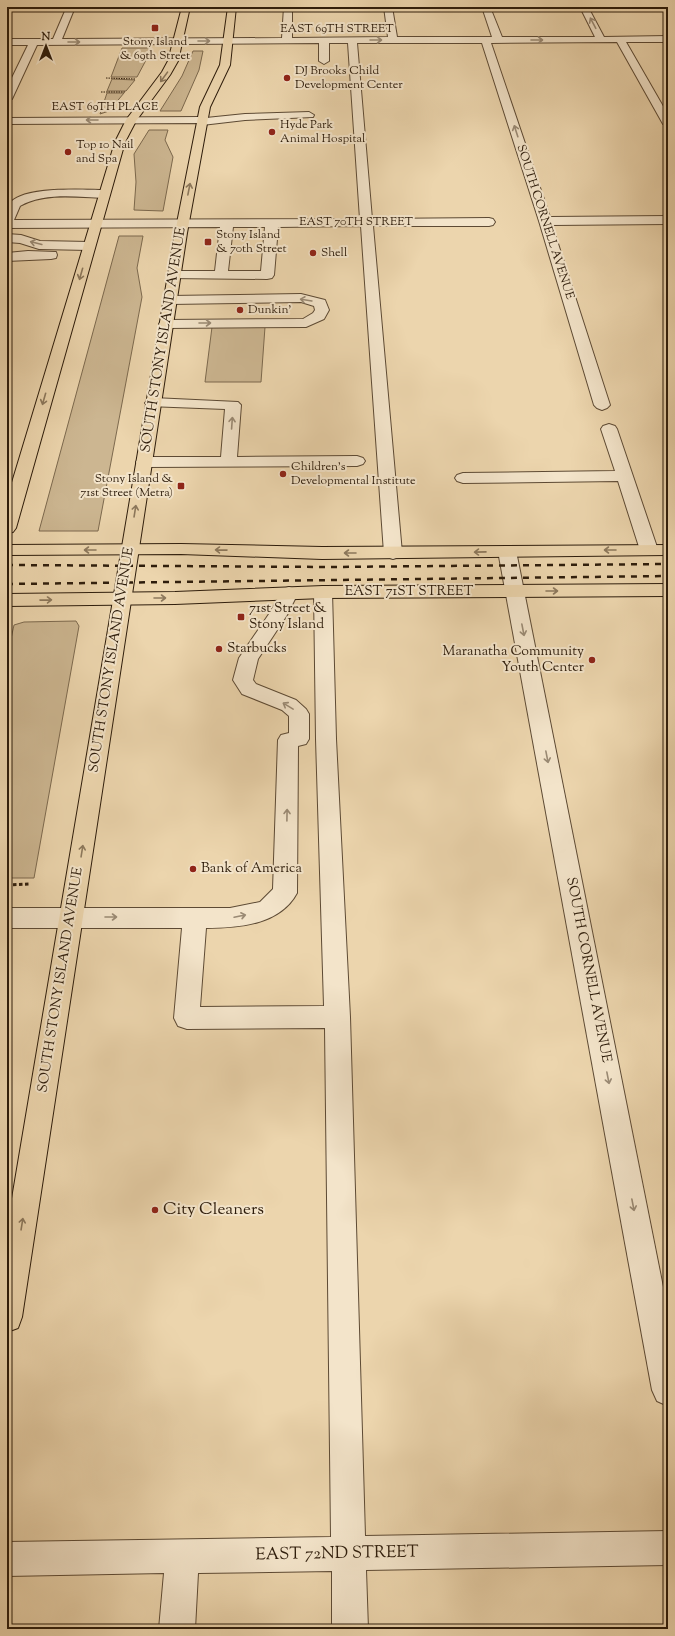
<svg xmlns="http://www.w3.org/2000/svg" width="675" height="1636" viewBox="0 0 675 1636" font-family="'Sorts Mill Goudy',serif">
<style>
.green{fill:#ccb691;stroke:#7c694e}
.lines{fill:none;stroke-linecap:round;stroke-linejoin:round}
.minor-casing{stroke:#5d4a34;stroke-width:2}
.major-casing{stroke:#2d1c0b;stroke-width:2}
.highway-casing{stroke:#2d1c0b;stroke-width:2}
.path-far1{stroke:#2d1c0b;stroke-width:1;stroke-dasharray:1.5 1;stroke-linecap:butt}
.path{stroke:#2d1c0b;stroke-width:3;stroke-dasharray:3.5 2.5;stroke-linecap:butt}
.minor{fill:#f3e4ca;fill-rule:evenodd}
.major{fill:#ecd5ad;fill-rule:evenodd}
.highway{fill:#ecd5ad;fill-rule:evenodd}
.rail{stroke:#2d1c0b;stroke-width:2.5;stroke-dasharray:6 6;stroke-linecap:butt}
.oneway{stroke:#9a8a74}
.oneway2{stroke:#8c785c}
.poi-dot{fill:#8f2418;stroke:#f3e4ca;stroke-width:1.5}
.labels{text-anchor:middle;dominant-baseline:central;stroke-width:4;stroke-linejoin:round;paint-order:stroke}
.far-street-label{font-size:12px;fill:#2d1c0b;stroke:#f3e4ca}
.far-poi-label{font-size:12px;fill:#2d1c0b;stroke:#f3e4ca;text-anchor:start}
.street-label{font-size:14px;fill:#2d1c0b;stroke:#f3e4ca}
.poi-label{font-size:14px;fill:#2d1c0b;stroke:#f3e4ca;text-anchor:start}
.near-poi-label{font-size:17px;fill:#2d1c0b;stroke:#f3e4ca;text-anchor:start}
.near-street-label{font-size:17px;fill:#2d1c0b;stroke:#f3e4ca}
</style>
<rect width="100%" height="100%" fill="#ecd5ad"/>
<filter id="stains"><feTurbulence type="fractalNoise" baseFrequency=".005" numOctaves="4"/><feColorMatrix values="0 0 0 0 .2 0 0 0 0 .09 0 0 0 0 .02 0 0 0 .5 -.17"/></filter>
<radialGradient id="worn" r=".72"><stop offset=".6" stop-color="#630" stop-opacity="0"/><stop offset="1" stop-color="#630" stop-opacity=".3"/></radialGradient>
<g class="green">
<path d="M122,48H150L145,62L137,77H111Z"/>
<path d="M193,51H203L199,70L181,111H160L182,76Z"/>
<path d="M112,79L135,80L126,91H107Z"/>
<path d="M107,93H124L109,111L100,114Z"/>
<path d="M149,130H168L165,140L173,157L163,211L134,210L136,182L134,154Z"/>
<path d="M119,236H143L137,268L142,297L98,531H39Z"/>
<path d="M212,327H265L261,382H205Z"/>
<path d="M76,621L79,626L34,878H7V657L14,625L24,622Z"/>
</g>
<g class="lines">
<defs>
<g id="minor">
<path d="M7,7H75L62,39L282,38L284,7H292V38L388,37L384,7H392L397,37H492L482,7H490L502,37H595L580,7H588L604,37L668,36V42H626L668,115V127L663,124L617,42L491,43L550,217L668,216V224L552,225L610,405L607,408L602,410L597,408L594,405L539,221L482,43H357L372,219L489,218L493,219L495,222L493,225L489,226H373L402,553L399,557L393,559L387,557L384,553L361,226L278,227L274,275L272,278L267,279L169,278L167,275L169,272L174,271H215L220,227L7,228C7,221 5,211 8,206C18,185 84,190 104,190L108,191L110,194L108,197L104,198C78,197 44,192 20,206L14,220L360,219L348,43H329V61L324,64L319,61V43L37,45L12,99L7,102V88L28,45H7V39H53L65,11H7ZM233,227H265L261,271H228Z"/>
<path d="M309,112L314,115L313,117L245,120L202,125L198,123L7,124V118L202,117L206,118L245,114Z"/>
<path d="M7,234L21,235L40,241L89,242L93,243L95,246L93,249L89,250L39,249L20,243L7,242Z"/>
<path d="M28,251L56,252L57,255L56,258L51,259L7,261V253Z"/>
<path d="M301,294L325,300L329,310L324,319L306,327L166,328L161,327L159,324L161,321L166,320L303,319L313,313L315,310L314,306L301,302L170,304L165,303L163,300L165,297L170,296Z"/>
<path d="M153,398L238,402L241,405L237,457L357,456L363,458L365,461L363,464L357,466L144,467L138,465L136,462L138,459L144,457H221L225,409L148,406L145,403L148,400Z"/>
<path d="M609,424L615,426L617,429L658,550L655,554L649,555L643,554L640,550L618,481L463,483L457,481L455,478L457,475L463,473L615,471L601,429L603,426Z"/>
<path d="M507,546L513,547L516,551L668,1312V1406L657,1401L652,1390L498,551L501,547Z"/>
<path d="M323,586L329,588L332,592L336,739L350,1017L365,1536L668,1531V1565L366,1570L368,1629H332V1571L198,1573L195,1629H159L164,1573L7,1576V1542L331,1537L325,1028L187,1029L178,1026L174,1018L182,928H7V908H230L260,902L273,889L278,740L281,735L289,733V716L282,710L242,694L233,680L239,658L269,614L283,589L289,587L295,589L298,593L287,615L258,659L253,680L256,684L296,700L306,709L309,714V739L306,744L298,746L297,893C280,925 238,928 206,928L200,1007L324,1006L316,739L314,592L317,588Z"/>
</g>
<g id="major">
<path d="M181,544L322,547L668,545V555L322,559L181,554L7,555V545Z"/>
<path d="M668,584V596L323,598L175,604L7,606V594L175,592L323,586Z"/>
</g>
<g id="highway">
<path d="M182,7H190L178,61L170,75L136,121L125,142L16,528L13,532L7,533V499L115,142L126,120L162,72L168,61Z"/>
<path d="M228,7H236L230,65L210,107L187,233L22,1317L18,1328L7,1332V1228L175,233L200,107L220,65Z"/>
</g>
</defs>
<use href="#minor" class="minor-casing"/>
<use href="#major" class="major-casing"/>
<use href="#highway" class="highway-casing"/>
<g class="path-far1">
<path d="M106,78L136,79"/>
<path d="M101,92H125"/>
</g>
<path class="path" d="M7,885L30,884"/>
<use href="#minor" class="minor"/>
<use href="#major" class="major"/>
<use href="#highway" class="highway"/>
<g class="rail">
<path d="M7,565L330,567L668,564"/>
<path d="M7,584L668,576"/>
</g>
</g>
<defs><path id="oneway-shaft" d="M-6 0H5M1.5-3L5.5 0L1.5 3" fill="none" stroke-width="1.6" stroke-linecap="round" stroke-linejoin="round"/></defs>
<g class="oneway">
<use href="#oneway-shaft" transform="translate(593 23) rotate(-118)"/>
<use href="#oneway-shaft" transform="translate(376 40)"/>
<use href="#oneway-shaft" transform="translate(537 40)"/>
<use href="#oneway-shaft" transform="translate(204 41)"/>
<use href="#oneway-shaft" transform="translate(74 42)"/>
<use href="#oneway-shaft" transform="translate(92 120) rotate(180)"/>
<use href="#oneway-shaft" transform="translate(516 131) rotate(-108)"/>
<use href="#oneway-shaft" transform="translate(36 243) rotate(-166)"/>
<use href="#oneway-shaft" transform="translate(306 300) rotate(-171)"/>
<use href="#oneway-shaft" transform="translate(205 323)"/>
<use href="#oneway-shaft" transform="translate(232 423) rotate(-86)"/>
<use href="#oneway-shaft" transform="translate(523 630) rotate(79)"/>
<use href="#oneway-shaft" transform="translate(288 706) rotate(-149)"/>
<use href="#oneway-shaft" transform="translate(547 757) rotate(79)"/>
<use href="#oneway-shaft" transform="translate(287 815) rotate(-89)"/>
<use href="#oneway-shaft" transform="translate(240 916) rotate(-12)"/>
<use href="#oneway-shaft" transform="translate(111 917)"/>
<use href="#oneway-shaft" transform="translate(608 1078) rotate(79)"/>
<use href="#oneway-shaft" transform="translate(633 1205) rotate(79)"/>
</g>
<g class="oneway2">
<use href="#oneway-shaft" transform="translate(164 77) rotate(126)"/>
<use href="#oneway-shaft" transform="translate(189 189) rotate(-79)"/>
<use href="#oneway-shaft" transform="translate(81 274) rotate(106)"/>
<use href="#oneway-shaft" transform="translate(44 399) rotate(106)"/>
<use href="#oneway-shaft" transform="translate(135 511) rotate(-81)"/>
<use href="#oneway-shaft" transform="translate(90 550) rotate(-180)"/>
<use href="#oneway-shaft" transform="translate(221 550) rotate(-179)"/>
<use href="#oneway-shaft" transform="translate(610 550) rotate(180)"/>
<use href="#oneway-shaft" transform="translate(480 552) rotate(179)"/>
<use href="#oneway-shaft" transform="translate(350 553) rotate(180)"/>
<use href="#oneway-shaft" transform="translate(552 591)"/>
<use href="#oneway-shaft" transform="translate(160 598)"/>
<use href="#oneway-shaft" transform="translate(46 600) rotate(-1)"/>
<use href="#oneway-shaft" transform="translate(82 851) rotate(-81)"/>
<use href="#oneway-shaft" transform="translate(22 1224) rotate(-81)"/>
</g>
<g class="poi-dot">
<rect x="151" y="24" width="8" height="8" rx="2"/>
<circle cx="287" cy="78" r="4"/>
<circle cx="272" cy="132" r="4"/>
<circle cx="68" cy="152" r="4"/>
<rect x="204" y="238" width="8" height="8" rx="2"/>
<circle cx="313" cy="253" r="4"/>
<circle cx="240" cy="310" r="4"/>
<circle cx="283" cy="474" r="4"/>
<rect x="177" y="482" width="8" height="8" rx="2"/>
<rect x="237" y="613" width="8" height="8" rx="2"/>
<circle cx="219" cy="649" r="4"/>
<circle cx="592" cy="660" r="4"/>
<circle cx="193" cy="869" r="4"/>
<circle cx="155" cy="1210" r="4"/>
</g>
<g class="labels">
<g class="far-street-label">
<text x="337" y="29">EAST 69TH STREET</text>
<text x="105" y="107">EAST 69TH PLACE</text>
<text x="356" y="222">EAST 70TH STREET</text>
<text transform="translate(545 222) rotate(72)">SOUTH CORNELL AVENUE</text>
</g>
<g class="far-poi-label">
<text x="155" y="42" text-anchor="middle">Stony Island<tspan x="155" dy="14">&amp; 69th Street</tspan></text>
<text x="295" y="71">DJ Brooks Child<tspan x="295" dy="14">Development Center</tspan></text>
<text x="280" y="125">Hyde Park<tspan x="280" dy="14">Animal Hospital</tspan></text>
<text x="76" y="145">Top 10 Nail<tspan x="76" dy="14">and Spa</tspan></text>
<text x="216" y="235">Stony Island<tspan x="216" dy="14">&amp; 70th Street</tspan></text>
<text x="321" y="253">Shell</text>
<text x="248" y="310">Dunkin'</text>
<text x="291" y="467">Children's<tspan x="291" dy="14">Developmental Institute</tspan></text>
<text x="173" y="479" text-anchor="end">Stony Island &amp;<tspan x="173" dy="14">71st Street (Metra)</tspan></text>
</g>
<g class="street-label">
<text transform="translate(164 340) rotate(-81)">SOUTH STONY ISLAND AVENUE</text>
<text x="409" y="592">EAST 71ST STREET</text>
<text transform="translate(112 660) rotate(-81)">SOUTH STONY ISLAND AVENUE</text>
<text transform="translate(588 970) rotate(79)">SOUTH CORNELL AVENUE</text>
<text transform="translate(61 980) rotate(-81)">SOUTH STONY ISLAND AVENUE</text>
</g>
<g class="poi-label">
<text x="249" y="609">71st Street &amp;<tspan x="249" dy="16">Stony Island</tspan></text>
<text x="227" y="649">Starbucks</text>
<text x="584" y="652" text-anchor="end">Maranatha Community<tspan x="584" dy="16">Youth Center</tspan></text>
<text x="201" y="869">Bank of America</text>
</g>
<g class="near-poi-label">
<text x="163" y="1210">City Cleaners</text>
</g>
<g class="near-street-label">
<text transform="translate(337 1554) rotate(-1)">EAST 72ND STREET</text>
</g>
</g>
<rect width="675" height="1636" fill="none" stroke="#ecd5ad" stroke-width="24"/>
<rect x="8" y="8" width="659" height="1620" fill="none" stroke="#2d1c0b" stroke-width="2"/>
<rect x="12" y="12" width="651" height="1612" fill="none" stroke="#2d1c0b"/>
<g transform="translate(46 46)" stroke="#f3e4ca" stroke-width="3" paint-order="stroke">
<path d="M0-3L7 15L0 10L-7 15Z" fill="#2d1c0b"/>
<text y="-6" font-size="11" font-weight="bold" text-anchor="middle" fill="#2d1c0b">N</text>
</g>
<rect width="100%" height="100%" filter="url(#stains)"/>
<rect width="100%" height="100%" fill="url(#worn)"/>
</svg>
